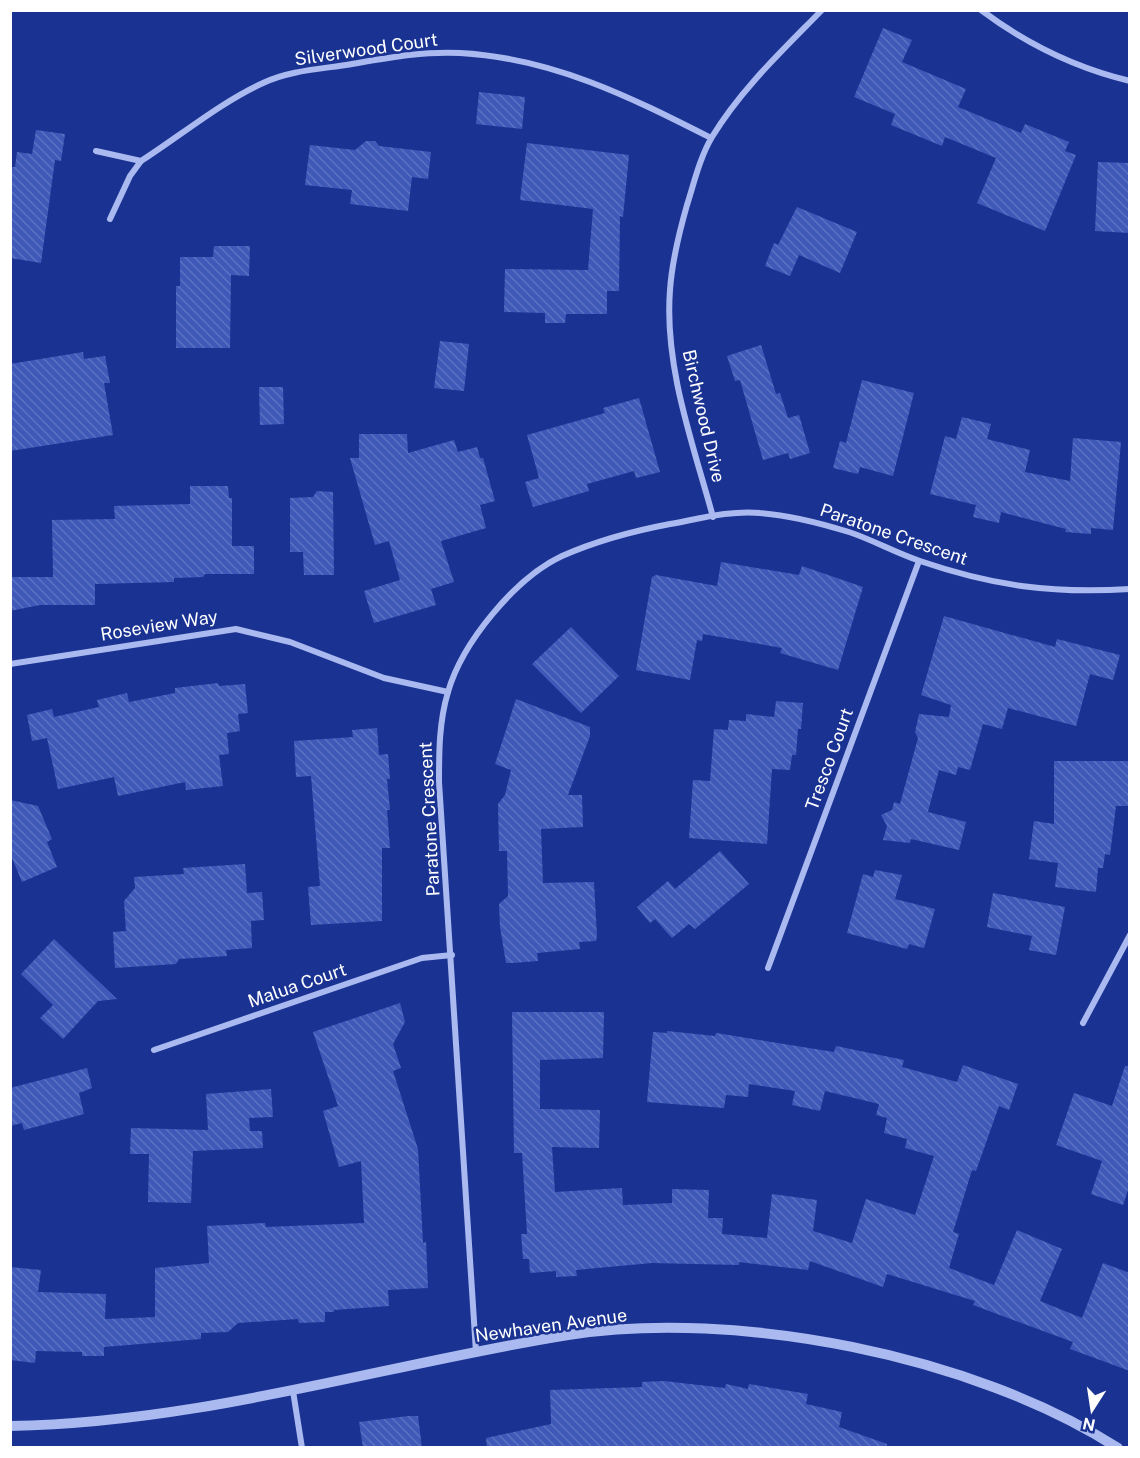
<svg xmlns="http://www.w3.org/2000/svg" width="1140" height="1458" viewBox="0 0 1140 1458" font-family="'Public Sans',sans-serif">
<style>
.building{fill:url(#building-back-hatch)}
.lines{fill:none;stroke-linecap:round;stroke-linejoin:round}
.minor{stroke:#aab9ef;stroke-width:6}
.tertiary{stroke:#aab9ef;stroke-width:10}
.labels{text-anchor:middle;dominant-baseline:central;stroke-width:5;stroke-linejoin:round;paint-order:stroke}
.street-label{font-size:18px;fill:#fff;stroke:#1a3392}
</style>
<defs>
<pattern id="building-back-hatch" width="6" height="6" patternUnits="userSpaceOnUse" patternTransform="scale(1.5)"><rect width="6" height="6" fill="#3e59b8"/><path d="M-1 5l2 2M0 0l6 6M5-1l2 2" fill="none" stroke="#5b72c3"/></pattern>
</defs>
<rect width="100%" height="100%" fill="#1a3392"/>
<g class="building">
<path d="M883,28L912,40L902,62L966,89L958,107L1021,133L1025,124L1069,142L1065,151L1076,155L1045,231L977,203L996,158L945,137L942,146L891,125L895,114L854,97Z"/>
<path d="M479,92L525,97L522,129L476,124Z"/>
<path d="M36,130L65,134L61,161L55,160L41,263L10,258V167H15L17,152L32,154Z"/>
<path d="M366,141H375L379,146L431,152L428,179L412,177L408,211L350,204L352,190L305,185L310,145L355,150Z"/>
<path d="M527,143L629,155L623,217L620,216L619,291H607V314H566L565,323H545V313L504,312L505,269L588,270L593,209L520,200Z"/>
<path d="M1098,162L1130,163V233L1095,231Z"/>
<path d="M797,207L857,232L840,273L799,255L790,276L765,266L774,243L778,245Z"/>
<path d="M214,246H250L249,276L231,275L230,348H176V286H180V257H213Z"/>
<path d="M440,341L469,344L464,391L434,388Z"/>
<path d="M761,345L776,394L780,393L788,418L799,415L810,453L790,459L788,453L763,460L740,380L735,381L727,356Z"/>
<path d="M83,352L84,359L105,356L110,383H104L113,435L10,451V364Z"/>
<path d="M862,380L914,393L893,476L860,467L858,474L833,468L840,441L846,443Z"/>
<path d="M259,387H283L284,424L260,425Z"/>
<path d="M639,398L660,472L636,478L634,471L587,484L589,491L533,507L525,482L539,478L527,435L605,413L603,408Z"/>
<path d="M962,417L991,424L987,439L1030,450L1025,472L1070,481L1073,438L1121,442L1113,530L1091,528V534L1065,532L1066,529L1001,512L999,523L973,517L976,505L930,494L945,436L956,439Z"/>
<path d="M359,434H407L408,453L454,440L458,452L477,447L480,458H483L495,501L480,505L486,528L441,541L454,582L431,589L436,605L374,623L364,591L400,580L389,541L375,545L350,458H359Z"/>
<path d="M190,486H228L229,498H232V546H254V574H205L203,577L174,578V582L95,584V605H40L10,611V577H53L52,520L115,519L114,506L190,504Z"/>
<path d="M317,491L333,492L334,575H304L303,552H290V498L313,497Z"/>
<path d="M721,562L799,575L802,566L863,587L838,670L780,653L782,648L703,634L702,641L697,640L690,680L636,670L652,577L656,575L717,586Z"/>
<path d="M944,616L1055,647L1057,639L1120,655L1113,680L1090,674L1076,726L1008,708L1002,729L983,724L970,770L958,767L956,775L939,770L928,812L966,822L959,850L911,839L910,843L883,840L887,826L881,815L892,810L894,802L900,804L918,738L915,732L919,714L949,717L951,705L921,695Z"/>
<path d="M571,627L619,676L581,713L532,664Z"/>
<path d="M218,683L219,686L245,684L248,713L238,714L240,731L227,733L229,754L219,755L223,786L186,790L185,782L118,796L114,777L58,789L47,738L32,741L27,715L52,709L54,717L99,707L97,700L127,693L129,702L175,693V688Z"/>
<path d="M516,699L590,727V736L568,795H582L583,827L541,829L543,883L594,882L597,936L596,941L579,942L580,949L537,953L538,961L512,963H506L500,927L499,904L508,896L507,851H499L498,804L505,795L511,770L495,764Z"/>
<path d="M776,701L803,703L801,729H798L796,755H792L790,770L772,769L767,844L689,838L693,780L710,781L714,729L728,730L729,720L746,721V714L774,717Z"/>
<path d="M377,728L379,755L388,754L390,779H387L390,810H387L390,848H382V921L311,925L308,887L320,886L311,776L296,777L294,741L353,737L352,730Z"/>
<path d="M1054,761H1130V806H1116L1110,855L1105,854L1103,868H1098L1096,892L1055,887L1058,863L1029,859L1034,821L1054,824Z"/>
<path d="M10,800L38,806L52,839L47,842L57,867L22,882L10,853Z"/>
<path d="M720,851L749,884L695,929L689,924L672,938L655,919L650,923L637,907L668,881L675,889Z"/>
<path d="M245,864L247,893L262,892L264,920L251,921L252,948L226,950L227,956L179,959L176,964L115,968L113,932L126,931L124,901L135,888L134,877L184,874L183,868Z"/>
<path d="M875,870L902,875L895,899L935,909L924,948L909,944L907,949L847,933L863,874L873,877Z"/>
<path d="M993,893L1065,907L1056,955L1029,950L1032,936L987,927Z"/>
<path d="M54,939L117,999L98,1001L63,1039L40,1018L53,1005L21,974Z"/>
<path d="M400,1003L405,1022L393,1044L401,1068L393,1071L418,1149L423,1243L426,1242L428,1288L388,1290L389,1306L334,1310V1312H325V1322L299,1323L298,1319L238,1323L228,1332L201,1333V1339L104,1347V1356H82V1352L36,1351L35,1363L10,1360V1267L41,1270L38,1292L106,1294L105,1319L155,1317V1268L209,1263L207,1226L265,1223L266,1227L364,1223L361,1161L339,1167L323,1111L338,1106L313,1032Z"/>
<path d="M512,1012H604L603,1058L540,1060V1109L600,1110L599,1148L552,1147L555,1192L622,1188L623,1205L672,1203V1189L709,1190L708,1218H723L722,1234L767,1238L772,1194L817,1200L813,1231L852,1243L866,1199L915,1215L934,1156L905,1148L907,1139L884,1133L887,1118L876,1115L879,1104L825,1091L820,1111L792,1105L795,1091L749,1084L748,1097L726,1095L724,1108L647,1102L653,1032L667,1033V1031L715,1036L716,1033L834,1052L836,1046L904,1060L902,1067L957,1082L963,1065L1018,1084L1009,1110L999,1106L976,1171L972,1170L953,1232L959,1234L949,1268L994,1285L1017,1230L1062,1249L1040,1301L1082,1318L1103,1263L1130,1273V1371L1070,1349L1073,1342L973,1305L975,1301L887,1274L883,1287L810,1261L808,1270L739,1262V1265L652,1263L576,1270L577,1276L556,1277V1271L530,1273L529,1259H523L521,1234H527L522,1153H514Z"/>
<path d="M1125,1066H1130V1184L1123,1205L1091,1194L1102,1161L1056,1145L1074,1093L1112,1106Z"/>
<path d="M87,1068L92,1088L79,1093L84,1114L24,1130L22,1123L10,1126V1088Z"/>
<path d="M271,1089L273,1117L249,1118L250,1131H262L263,1148L193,1151L191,1203L148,1202L149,1154H130L131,1128L208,1130L206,1094Z"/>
<path d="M664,1381L725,1388L726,1384L748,1389L749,1384L808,1394L806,1404L842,1412L839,1427L887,1444V1448H487L486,1438L551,1424L550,1390L642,1387V1382Z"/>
<path d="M408,1416H418L422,1448H363L359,1422Z"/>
</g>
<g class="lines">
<g class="minor">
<path d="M981,10C1025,43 1076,68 1130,81"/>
<path d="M96,151L141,161L130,176L110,219"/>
<path d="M141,161C180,136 221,102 263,83C290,70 323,69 352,64C387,58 424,51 460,53C553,58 630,97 711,138"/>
<path d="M713,517C693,444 664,366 670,290C672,261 679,233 687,205C694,183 700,157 712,137C741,89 783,50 822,10"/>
<path d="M10,664L236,629L290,642L384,678L448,692"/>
<path d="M768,968L919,561"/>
<path d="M1083,1023L1130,935"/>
<path d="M154,1050L422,958L452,955"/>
<path d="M476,1352L439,782C439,752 439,722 448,692C462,643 515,578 562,556C596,541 633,531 670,524C698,519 731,510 760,513C790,515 820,523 849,532C873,540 896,553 920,561C993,586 1053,594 1130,589"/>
<path d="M293,1391L302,1448"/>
</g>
<path class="tertiary" d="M10,1426C201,1423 382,1365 568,1335C737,1309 973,1355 1118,1448"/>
</g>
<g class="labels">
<g class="street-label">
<text transform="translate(366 49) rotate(-8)">Silverwood Court</text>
<text transform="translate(704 416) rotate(77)">Birchwood Drive</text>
<text transform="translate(894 534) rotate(19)">Paratone Crescent</text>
<text transform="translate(159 625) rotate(-9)">Roseview Way</text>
<text transform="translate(829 759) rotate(-70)">Tresco Court</text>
<text transform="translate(429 819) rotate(-93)">Paratone Crescent</text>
<text transform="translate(297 985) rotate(-19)">Malua Court</text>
<text transform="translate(551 1325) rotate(-8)">Newhaven Avenue</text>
</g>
</g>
<rect width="1140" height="1458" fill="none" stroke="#ffffff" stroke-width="24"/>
<g transform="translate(1092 1410) rotate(192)" stroke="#1a3392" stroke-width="4.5" paint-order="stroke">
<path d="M0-4.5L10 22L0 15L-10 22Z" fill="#ffffff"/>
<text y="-9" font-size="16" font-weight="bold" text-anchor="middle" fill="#ffffff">N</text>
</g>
</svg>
